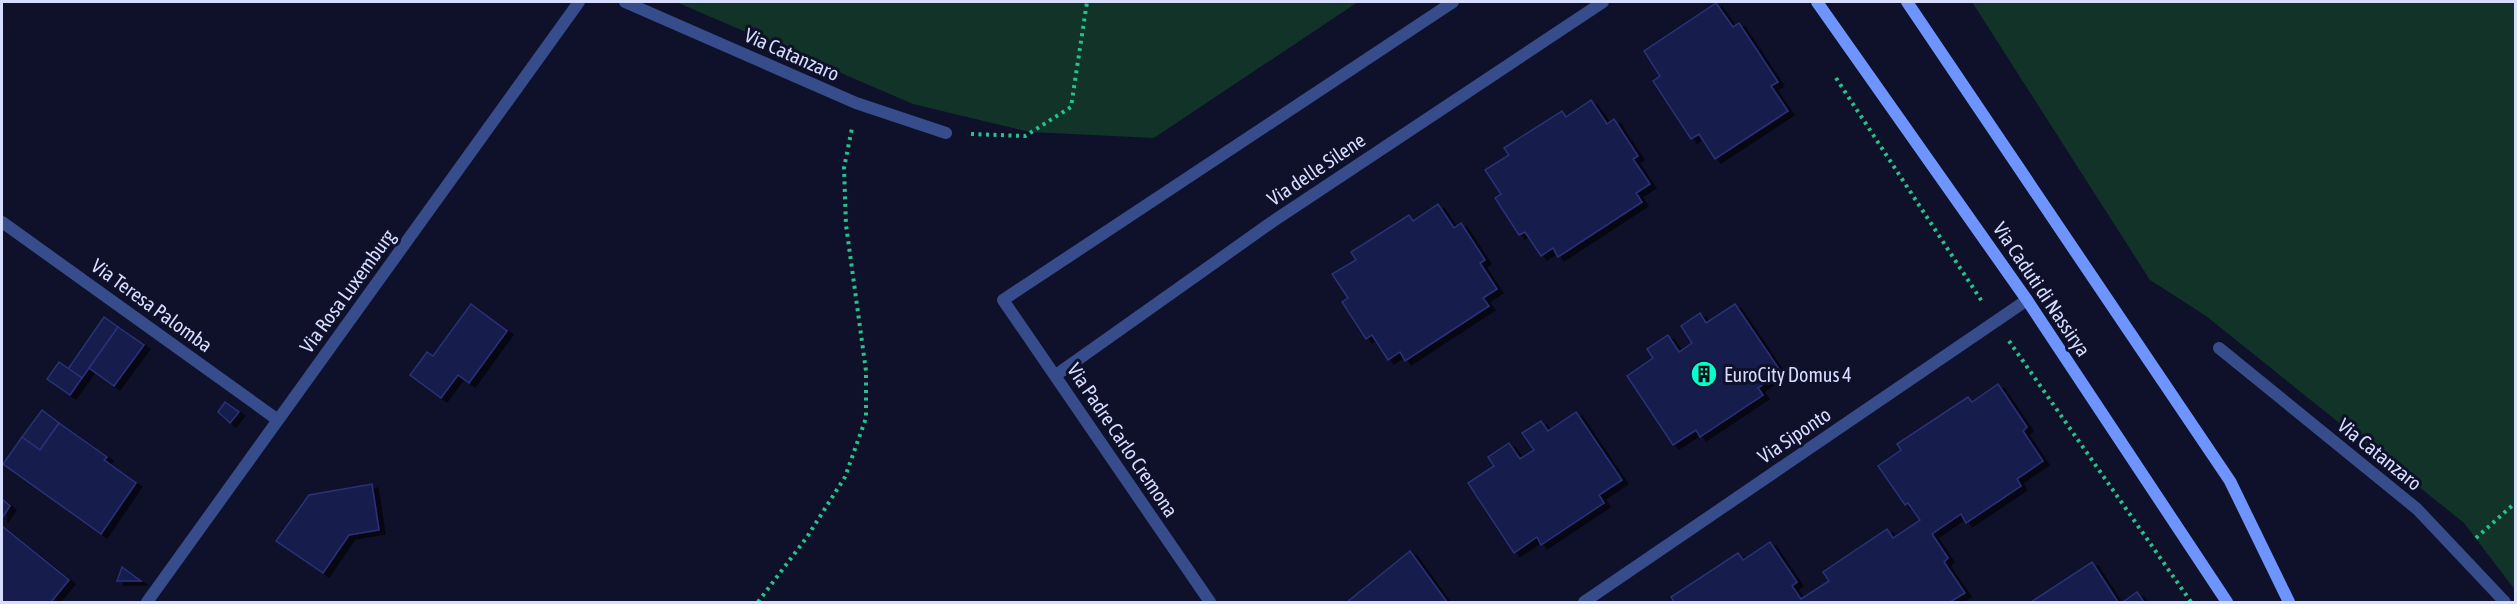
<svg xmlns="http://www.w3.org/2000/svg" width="2517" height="604" viewBox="0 0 2517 604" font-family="'Asap Condensed',sans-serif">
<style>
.green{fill:#113328}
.building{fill:#191d4b;stroke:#293179;stroke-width:1.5;filter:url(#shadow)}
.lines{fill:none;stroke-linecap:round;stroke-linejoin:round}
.path{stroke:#27c28b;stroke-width:4;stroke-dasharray:3 4.5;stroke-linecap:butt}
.street{stroke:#364c8b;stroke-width:12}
.secondary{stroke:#6d94ff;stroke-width:12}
.labels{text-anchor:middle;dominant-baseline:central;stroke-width:6;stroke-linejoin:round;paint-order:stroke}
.street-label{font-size:20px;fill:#d6ddff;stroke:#0e1129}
.poi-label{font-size:20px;fill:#d6ddff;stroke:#0e1129;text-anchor:start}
</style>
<defs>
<filter id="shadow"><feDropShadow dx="6" dy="4" stdDeviation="0" flood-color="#0009"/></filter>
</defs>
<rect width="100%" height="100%" fill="#0e1129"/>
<g class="green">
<path d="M676,2H1358L1154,138L1030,132L913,104Z"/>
<path d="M1972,2H2515V590L2464,523L2206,316L2150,280Z"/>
</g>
<g class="building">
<path d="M1716,3L1733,27L1739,23L1778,82L1771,86L1788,111L1715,159L1699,134L1691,139L1653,81L1660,76L1644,51Z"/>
<path d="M1591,100L1607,124L1614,119L1638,156L1633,159L1650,184L1636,193L1642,202L1558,257L1553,248L1541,256L1525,232L1519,235L1495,198L1501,194L1485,170L1509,155L1504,148L1562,111L1566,117Z"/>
<path d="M1438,204L1454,228L1461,223L1485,260L1480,263L1497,289L1483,298L1489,306L1405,361L1400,352L1388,360L1372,335L1366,339L1342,302L1348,298L1332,274L1356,260L1351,252L1409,215L1413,221Z"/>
<path d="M471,304L507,331L469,383L458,375L441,398L410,375L427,352L433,356Z"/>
<path d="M1735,304L1781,372L1758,388L1763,395L1700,437L1696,430L1673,445L1627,376L1653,358L1647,349L1668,335L1679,352L1692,343L1681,326L1700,313L1706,323Z"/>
<path d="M104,317L118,327L82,378L68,369Z"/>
<path d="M118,327L144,345L114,386L89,368Z"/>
<path d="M59,362L82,378L70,395L47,379Z"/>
<path d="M1998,384L2027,427L2023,431L2043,461L2017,479L2021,486L1966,523L1961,514L1932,534L1948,558L1944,562L1965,593L1950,602H1674L1671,597L1738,553L1743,560L1770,542L1797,582L1792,586L1801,599L1829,581L1823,572L1887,529L1893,538L1920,520L1908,503L1905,505L1878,466L1901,450L1897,444L1968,397L1972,402Z"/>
<path d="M225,402L239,412L230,423L218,412Z"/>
<path d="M42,410L59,423L40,450L22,437Z"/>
<path d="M1576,412L1622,480L1599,495L1604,503L1541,545L1537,537L1514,553L1468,483L1494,466L1488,457L1509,443L1520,459L1534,450L1522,433L1541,421L1548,431Z"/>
<path d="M59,423L107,457L104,460L136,483L101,534L3,464L22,437L40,450Z"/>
<path d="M372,484L379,530L349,535L323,573L276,541L309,495Z"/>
<path d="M2,499L10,506L2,518Z"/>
<path d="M2,526L69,580L51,602H2Z"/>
<path d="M1410,551L1447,602H1347Z"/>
<path d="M2092,562L2118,602H2031Z"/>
<path d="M122,567L141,581H117Z"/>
<path d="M2137,592L2144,602H2123Z"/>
</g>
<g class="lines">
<g class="path">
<path d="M1836,78L1983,303"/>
<path d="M971,134L1025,136L1071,107L1087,2"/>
<path d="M2009,341L2191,602"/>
<path d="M2476,538L2516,502"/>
<path d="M758,602L807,537L845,477L866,418V371L846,225L844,168L852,128"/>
</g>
<g class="street">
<path d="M625,2L856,103L946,133"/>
<path d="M2,222L278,420"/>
<path d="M2219,348L2417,509L2505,602"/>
<path d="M1056,375L1272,222L1603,2"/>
<path d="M147,602L579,2"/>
<path d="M1210,602L1003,300L1453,2"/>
<path d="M1584,602L2027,300"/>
</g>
<g class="secondary">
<path d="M1817,2L2027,300L2227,602"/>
<path d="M1907,2L2230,481L2289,602"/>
</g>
</g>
<defs>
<symbol id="building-disc" viewBox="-11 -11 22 22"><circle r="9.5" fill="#02ffce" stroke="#0e1129"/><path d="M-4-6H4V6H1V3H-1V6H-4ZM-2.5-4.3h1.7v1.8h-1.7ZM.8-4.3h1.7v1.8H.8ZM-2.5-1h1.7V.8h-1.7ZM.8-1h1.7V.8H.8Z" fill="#111"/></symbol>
</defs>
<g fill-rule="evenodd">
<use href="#building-disc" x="1689" y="359" width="30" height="30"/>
</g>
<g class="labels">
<g class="street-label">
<text transform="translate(792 54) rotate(24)">Via Catanzaro</text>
<text transform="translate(1316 169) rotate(-34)">Via delle Silene</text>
<text transform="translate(2042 289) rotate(56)">Via Caduti di Nassirya</text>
<text transform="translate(347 291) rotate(-54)">Via Rosa Luxemburg</text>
<text transform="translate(152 305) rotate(36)">Via Teresa Palomba</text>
<text transform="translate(1794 435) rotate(-34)">Via Siponto</text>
<text transform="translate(1123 440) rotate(56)">Via Padre Carlo Cremona</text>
<text transform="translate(2380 454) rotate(39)">Via Catanzaro</text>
</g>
<g class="poi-label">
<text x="1724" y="374">EuroCity Domus 4</text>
</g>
</g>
<rect width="2517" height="604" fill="none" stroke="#d6ddff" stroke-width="6"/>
</svg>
